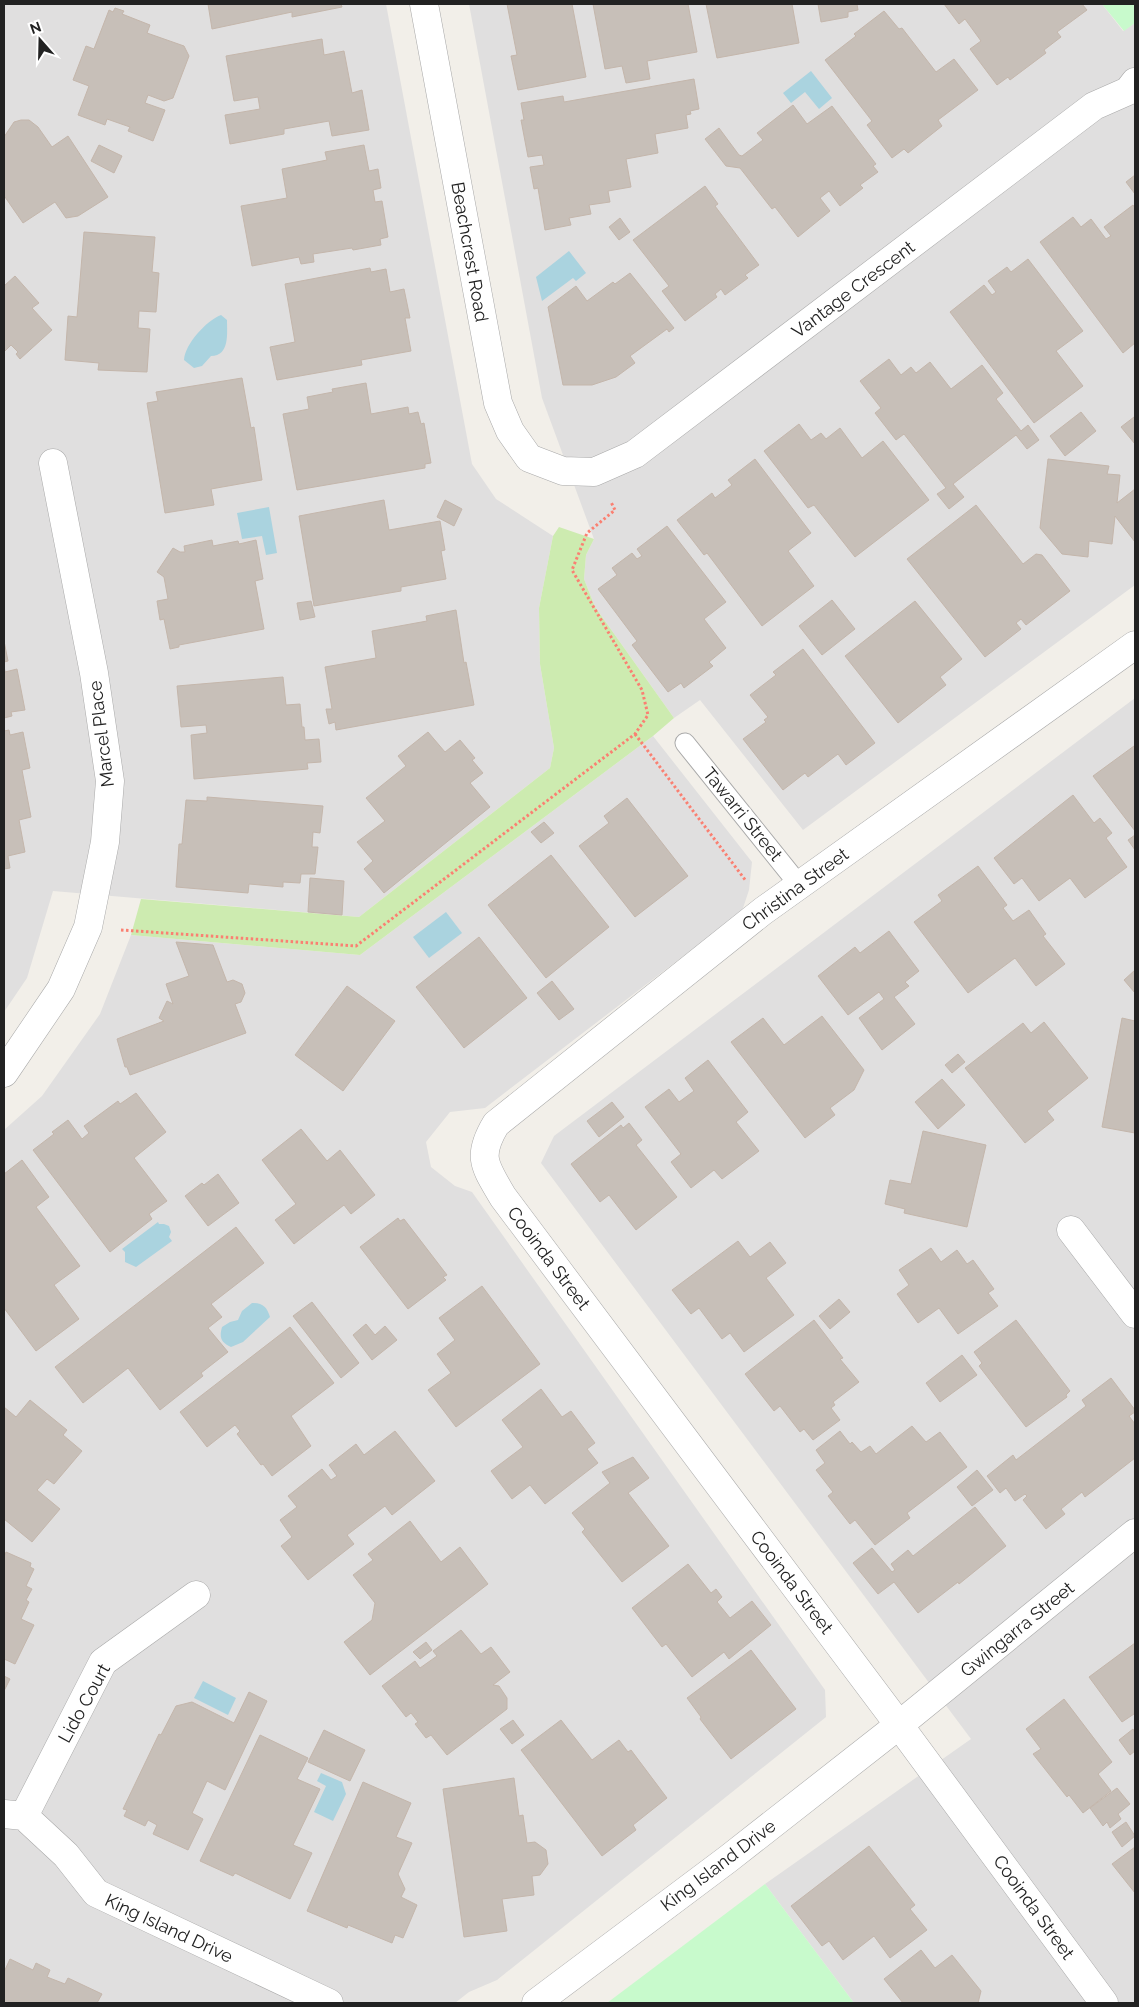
<svg xmlns="http://www.w3.org/2000/svg" width="1139" height="2007" viewBox="0 0 1139 2007" font-family="Raleway,sans-serif">
<style>
.residential{fill:#e0dfdf}
.grass{fill:#cdebb0}
.park{fill:#c8facc}
.water{fill:#aad3df}
.building{fill:#c7bfb8;stroke:#c4b6ab}
.lines{fill:none;stroke-linecap:round;stroke-linejoin:round}
.lane-casing{stroke:#a9a9a9;stroke-width:21}
.street-casing{stroke:#a9a9a9;stroke-width:29}
.path{stroke:#fa8072;stroke-width:3;stroke-dasharray:2.5 2.5;stroke-linecap:butt}
.lane{stroke:#fff;stroke-width:19}
.street{stroke:#fff;stroke-width:28}
.labels{text-anchor:middle;dominant-baseline:central;stroke-width:5;stroke-linejoin:round;paint-order:stroke}
.street-label{font-size:18px;fill:#222;stroke:#fff}
</style>
<rect width="100%" height="100%" fill="#f2efe9"/>
<g class="residential">
<path d="M4,4H386L472,464L496,499L553,536L539,608L540,664L554,748L550,768L359,917L53,891L27,978L4,1012Z"/>
<path d="M469,4H1102L1123,31L1135,23V585L803,830L700,700L674,718L595,607L584,579L586,555L594,539L542,398Z"/>
<path d="M1135,698V2003H854L765,1884L971,1739L541,1163L554,1136Z"/>
<path d="M653,736L752,862L749,890L742,911L485,1108L450,1112L426,1142L431,1167L455,1186L472,1192L825,1690L826,1717L497,1980L469,1992L455,2003H4V1130L42,1096L100,1014L131,935L360,955Z"/>
</g>
<path class="grass" d="M559,527L594,539L586,555L584,579L595,607L674,718L653,736L360,955L131,935L141,899L359,917L550,768L554,748L540,664L539,608L553,536Z"/>
<g class="park">
<path d="M1102,4H1135V23L1124,31Z"/>
<path d="M765,1884L854,2003H607Z"/>
</g>
<g class="water">
<path d="M811,71L832,98L819,109L805,92L791,103L783,93Z"/>
<path d="M569,251L586,273L576,281L573,278L542,301L536,277Z"/>
<path d="M221,315L227,320C227,333 230,356 211,356L202,366L194,368L184,360C185,344 206,321 221,315Z"/>
<path d="M269,507L277,553L266,555L262,536L242,539L237,513Z"/>
<path d="M446,912L462,933L429,958L413,937Z"/>
<path d="M158,1222L159,1224H164L169,1226L171,1232L169,1237L172,1241L136,1267L125,1262V1252L122,1249Z"/>
<path d="M252,1303C263,1303 267,1307 270,1317L243,1342L231,1347C221,1342 219,1338 222,1327L230,1322L238,1320L242,1311Z"/>
<path d="M203,1681L236,1698L228,1715L194,1698Z"/>
<path d="M321,1773L342,1782L346,1794L333,1821L314,1812L326,1786L317,1781Z"/>
</g>
<g class="building">
<path d="M208,4H341L342,7L292,17V12L212,29Z"/>
<path d="M507,4H572L586,77L518,90L511,56L517,55Z"/>
<path d="M593,4H688L697,52L647,61L650,79L626,83L622,66L605,69Z"/>
<path d="M706,4H792L799,43L717,58Z"/>
<path d="M818,4H857L858,10L848,12V17L821,22Z"/>
<path d="M944,4H1082L1087,10L1057,32L1061,37L1044,50L1046,53L1010,80L1008,77L997,85L970,49L981,41L965,19L959,24Z"/>
<path d="M115,8L124,11L122,14L150,25L147,33L184,46L189,56L173,98L164,101L148,95L145,103L165,110L153,141L128,131L130,127L107,119L105,125L78,115L89,86L73,80L86,46L94,49L109,10L113,12Z"/>
<path d="M884,11L899,29L902,28L936,72L954,59L978,90L938,120L942,126L908,153L904,149L892,158L867,125L872,121L825,60L856,36L854,34Z"/>
<path d="M322,39L324,55L344,51L352,93L362,90L369,130L332,136L329,121L284,129V134L230,144L225,115L260,109L258,97L234,101L226,56Z"/>
<path d="M694,79L699,109L690,111L691,114L686,115L688,128L655,134L658,153L626,159L631,187L608,191L610,202L589,205L591,214L569,218L571,225L545,230L538,188L534,189L530,167L544,165L542,155L528,157L521,120H524L521,103L563,96L564,102Z"/>
<path d="M793,105L807,124L832,106L876,164L873,166L878,172L860,185L863,188L840,206L829,191L820,198L830,211L798,237L775,207L772,209L740,168L726,166L705,139L719,128L739,155L742,156L763,140L757,133Z"/>
<path d="M21,120H29L38,127L52,147L68,136L108,197L78,216L66,218L55,202L23,223L5,197L4,198V137L14,122Z"/>
<path d="M99,145L122,156L114,173L91,161Z"/>
<path d="M364,145L369,171L378,169L381,188L373,190L375,202L382,201L388,237L380,239L381,245L353,250L352,248L313,254L314,262L301,264L299,257L252,266L241,206L287,198L282,169L327,160L325,152Z"/>
<path d="M1135,175V194L1126,182Z"/>
<path d="M705,186L718,204L715,206L759,265L745,275L748,278L725,295L721,289L715,294L717,297L685,321L662,291L669,286L633,240Z"/>
<path d="M1133,205L1135,208V343L1123,353L1040,242L1073,217L1081,227L1091,219L1106,239L1111,236L1104,227Z"/>
<path d="M620,218L630,232L619,240L609,227Z"/>
<path d="M84,232L155,237L152,272L159,273L156,312L139,311L138,328L150,329L147,372L98,370L99,363L65,360L68,316L77,317Z"/>
<path d="M1028,259L1083,331L1056,351L1083,386L1034,423L950,312L984,285L992,295L996,292L988,281L1007,267L1011,272Z"/>
<path d="M370,268L371,272L386,269L390,292L404,289L410,318H405L411,351L361,360L362,365L277,380L270,347L295,342L285,284Z"/>
<path d="M630,273L674,328L669,332L667,329L630,356L635,363L616,377L592,385H563L548,307L576,286L587,301L613,282L615,284Z"/>
<path d="M15,276L39,303L32,308L52,330L20,359L16,354L18,352L11,345L4,352V286Z"/>
<path d="M889,359L901,375L911,367L916,373L930,362L951,389L982,365L1003,393L996,399L1021,431L1028,425L1039,440L1027,449L1016,435L953,484L964,497L949,509L937,494L946,488L904,434L896,440L875,413L881,408L860,381Z"/>
<path d="M242,378L251,428L254,427L262,480L211,489L214,505L165,513L147,403L158,401L156,392Z"/>
<path d="M366,383L371,414L408,407L409,414L418,412L421,424L424,423L431,463L425,464V468L297,490L283,414L309,409L307,397L333,392L332,389Z"/>
<path d="M1081,412L1096,431L1065,456L1050,436Z"/>
<path d="M1134,417H1135V444L1121,427Z"/>
<path d="M799,424L811,440L821,433L826,439L840,428L862,458L883,441L929,500L855,557L814,505L808,508L764,451Z"/>
<path d="M755,459L811,533L788,551L814,586L762,626L707,553L704,555L677,520L712,493L715,498L732,485L728,480Z"/>
<path d="M1048,459L1109,466L1107,474L1120,475L1117,503L1135,489V542L1115,516L1112,544L1089,541L1088,557L1062,554L1040,528Z"/>
<path d="M384,500L389,530L440,521L445,550L441,551L446,579L401,587V591L314,606L299,516Z"/>
<path d="M445,500L462,509L454,526L437,517Z"/>
<path d="M976,505L1023,564L1036,554L1042,555L1070,591L1026,625L1021,619L1016,623L1021,629L985,657L907,559Z"/>
<path d="M667,526L726,602L704,619L726,648L709,662L713,666L684,688L681,683L668,692L632,645L637,641L598,589L617,575L612,568L632,553L637,559L642,556L637,549Z"/>
<path d="M212,540L213,546L238,541L239,544L256,540L263,579L255,581L264,629L179,645V647L170,649L164,619L160,620L157,601L168,599L164,577L157,572L173,548L180,552H185L184,546Z"/>
<path d="M832,600L855,629L822,655L799,626Z"/>
<path d="M311,601L315,617L300,620L297,603Z"/>
<path d="M915,601L962,659L940,677L946,685L898,723L845,656Z"/>
<path d="M456,610L464,663L466,662L474,705L336,730L335,722L329,724L326,709H332L325,667L376,658L372,631L427,621L426,616Z"/>
<path d="M4,641L8,661L4,662Z"/>
<path d="M803,649L875,743L846,765L838,754L808,777L805,773L783,790L743,739L766,722L764,720L768,717L750,695L776,675L773,672Z"/>
<path d="M4,665L5,672L17,669L25,710L11,712L12,716L4,718Z"/>
<path d="M283,677L286,705L300,704L302,727H304L305,740L319,739L321,762L307,763L308,769L194,779L191,735L207,733L206,725L181,727L177,686Z"/>
<path d="M9,730L10,735L23,732L30,768L22,770L31,817L19,820L25,852L8,856L10,868L4,869V731Z"/>
<path d="M428,732L445,752L460,740L475,758L472,760L483,773L470,783L490,807L384,893L364,869L373,861L357,842L385,821L366,798L406,766L398,756Z"/>
<path d="M1134,746L1135,747V831L1093,776Z"/>
<path d="M1073,795L1094,823L1100,818L1112,833L1106,838L1127,867L1085,898L1070,878L1039,901L1022,878L1014,884L994,858Z"/>
<path d="M207,797L323,806L320,833L313,832L312,847H318L315,874H301L300,883L283,882V887L249,884L248,893L176,887L179,844H182L186,800L207,801Z"/>
<path d="M627,798L688,876L635,917L579,846L609,823L604,816Z"/>
<path d="M544,822L554,833L541,843L531,832Z"/>
<path d="M1135,835V850L1128,840Z"/>
<path d="M551,855L609,927L546,978L488,905Z"/>
<path d="M978,866L1007,905L1003,908L1013,921L1029,910L1046,934L1043,936L1065,964L1036,986L1015,958L968,993L914,922L942,901L938,895Z"/>
<path d="M310,878L344,881L342,915L308,912Z"/>
<path d="M889,931L919,971L905,982L909,986L894,997L915,1024L882,1050L859,1018L884,999L879,992L848,1015L818,976L855,947L860,953Z"/>
<path d="M479,937L527,998L464,1048L416,987Z"/>
<path d="M176,942L213,945L227,982L233,980L242,984L245,993L241,1002L235,1004L246,1033L130,1075L127,1067H125L117,1039L164,1021L159,1018L167,1001L173,1004L166,984L189,976Z"/>
<path d="M1135,970V993L1124,980Z"/>
<path d="M552,981L574,1009L559,1020L537,993Z"/>
<path d="M347,986L395,1021L343,1091L295,1055Z"/>
<path d="M822,1016L864,1070L854,1090L830,1108L835,1115L805,1138L731,1042L763,1018L784,1045Z"/>
<path d="M1122,1018L1135,1021V1133L1102,1127Z"/>
<path d="M1044,1022L1088,1078L1047,1111L1054,1120L1025,1143L965,1068L1023,1023L1031,1033Z"/>
<path d="M958,1054L965,1062L952,1073L945,1065Z"/>
<path d="M708,1060L748,1112L736,1122L759,1151L722,1179L714,1170L691,1188L671,1162L681,1154L645,1107L669,1089L679,1102L694,1091L685,1078Z"/>
<path d="M942,1079L965,1105L938,1129L915,1102Z"/>
<path d="M136,1093L166,1132L134,1158L167,1201L149,1214L152,1219L110,1252L33,1150L54,1134L52,1132L68,1120L82,1139L89,1133L84,1126L118,1101L120,1104Z"/>
<path d="M612,1102L624,1117L599,1137L587,1121Z"/>
<path d="M629,1123L642,1140L636,1145L677,1197L636,1230L609,1195L600,1202L571,1164L621,1125L623,1128Z"/>
<path d="M301,1129L327,1161L340,1150L375,1195L351,1214L344,1205L294,1244L275,1220L296,1204L262,1160Z"/>
<path d="M923,1131L986,1145L967,1227L904,1213L905,1209L885,1204L890,1180L911,1184Z"/>
<path d="M22,1160L49,1197L36,1207L80,1266L54,1285L79,1319L36,1351L4,1308V1174Z"/>
<path d="M218,1174L239,1203L208,1226L185,1196L202,1183L204,1185Z"/>
<path d="M398,1218L400,1221L404,1219L447,1275L443,1277L446,1280L408,1309L360,1247Z"/>
<path d="M236,1227L264,1263L211,1304L222,1317L208,1328L228,1352L201,1373L203,1376L160,1410L128,1368L83,1403L55,1367Z"/>
<path d="M738,1241L750,1257L770,1242L786,1263L766,1278L794,1315L744,1352L730,1333L722,1339L699,1308L691,1314L672,1290Z"/>
<path d="M931,1248L941,1262L957,1250L967,1264L973,1260L994,1289L988,1293L998,1306L958,1334L939,1308L918,1323L897,1294L909,1285L899,1270Z"/>
<path d="M482,1286L540,1364L456,1427L428,1390L451,1373L437,1354L455,1340L439,1318Z"/>
<path d="M839,1299L850,1312L830,1329L819,1316Z"/>
<path d="M312,1302L359,1363L341,1378L293,1316Z"/>
<path d="M814,1320L843,1358L840,1359L859,1382L833,1402L835,1405L831,1408L840,1420L813,1440L804,1429L800,1432L780,1406L774,1411L745,1374Z"/>
<path d="M1016,1320L1070,1391L1066,1395L1067,1397L1026,1427L979,1366L982,1363L974,1352Z"/>
<path d="M366,1324L375,1335L385,1326L397,1340L372,1360L353,1335Z"/>
<path d="M290,1327L334,1383L291,1416L311,1446L272,1476L263,1464L261,1465L237,1434L240,1431L235,1425L207,1447L180,1412Z"/>
<path d="M962,1355L977,1375L940,1402L926,1383Z"/>
<path d="M1111,1378L1135,1410V1412L1129,1416L1135,1424V1458L1085,1497L1082,1492L1061,1509L1065,1514L1046,1529L1023,1500L1027,1496L1025,1494L1015,1501L1006,1488L1000,1493L987,1476L1013,1455L1016,1460L1086,1406L1082,1400Z"/>
<path d="M541,1389L562,1417L571,1411L595,1443L587,1449L598,1463L545,1504L530,1485L512,1499L491,1471L523,1447L502,1420Z"/>
<path d="M30,1400L67,1430L63,1435L82,1451L54,1484L47,1479L37,1490L60,1509L32,1542L4,1519V1407L16,1417Z"/>
<path d="M912,1426L926,1442L940,1432L967,1467L907,1513L910,1518L875,1545L855,1520L850,1524L828,1496L833,1492L816,1470L825,1463L816,1450L840,1431L850,1444L852,1442L861,1452L870,1446L876,1454Z"/>
<path d="M395,1431L435,1481L392,1515L385,1506L347,1535L354,1544L308,1580L281,1546L292,1537L280,1520L297,1507L288,1496L322,1469L331,1480L337,1476L329,1465L356,1444L364,1455Z"/>
<path d="M633,1457L649,1478L628,1493L669,1546L622,1582L582,1532L585,1529L572,1513L610,1483L602,1472Z"/>
<path d="M977,1470L993,1490L972,1506L957,1487Z"/>
<path d="M975,1507L1006,1546L959,1584L958,1582L918,1613L894,1582L878,1594L853,1563L872,1548L892,1572L895,1570L891,1564L908,1550L913,1556Z"/>
<path d="M410,1521L441,1562L460,1547L488,1584L370,1675L344,1642L372,1620L375,1603L353,1575L373,1560L368,1554Z"/>
<path d="M6,1552L31,1563L30,1567L34,1569L26,1586L32,1589L26,1600L29,1602L21,1619L34,1625L15,1664L4,1659V1557Z"/>
<path d="M688,1564L711,1593L716,1589L722,1597L717,1602L730,1618L752,1601L771,1625L729,1659L724,1652L692,1677L666,1644L662,1647L632,1608Z"/>
<path d="M461,1630L481,1654L491,1647L510,1672L493,1685L499,1686L507,1698V1709L447,1755L431,1735L426,1738L415,1724L418,1722L411,1713L406,1717L382,1686L415,1661L420,1668L437,1656L433,1651Z"/>
<path d="M426,1642L432,1650L420,1659L413,1652Z"/>
<path d="M1135,1643V1715L1134,1714L1122,1722L1089,1677Z"/>
<path d="M751,1650L796,1709L731,1759L700,1719L701,1717L687,1698Z"/>
<path d="M4,1676L10,1679L4,1691Z"/>
<path d="M249,1692L267,1701L225,1790L207,1781L192,1813L203,1819L188,1850L153,1834L157,1825L148,1820L145,1826L124,1816L127,1810L123,1809L159,1734L161,1735L176,1706L192,1702L234,1723Z"/>
<path d="M1064,1699L1112,1762L1098,1774L1111,1791L1083,1813L1069,1795L1067,1797L1033,1754L1041,1749L1026,1729Z"/>
<path d="M513,1720L524,1735L512,1744L500,1729Z"/>
<path d="M561,1720L592,1760L619,1740L628,1752L631,1750L667,1798L633,1825L636,1830L602,1856L521,1750Z"/>
<path d="M1133,1729L1135,1733V1751L1130,1755L1119,1740Z"/>
<path d="M324,1730L365,1750L350,1781L308,1762Z"/>
<path d="M260,1735L308,1758L297,1779L320,1789L293,1845L312,1853L290,1899L235,1873L233,1876L200,1861Z"/>
<path d="M514,1778L519,1816L523,1815L527,1843L535,1842L546,1850L548,1864L540,1875L532,1876L534,1895L502,1899L507,1931L464,1937L443,1789Z"/>
<path d="M363,1782L411,1803L396,1837L412,1843L398,1874L405,1889L401,1897L417,1905L403,1938L395,1935L392,1943L348,1925L347,1928L307,1911Z"/>
<path d="M1117,1788L1130,1804L1118,1814L1121,1819L1110,1828L1107,1822L1103,1826L1090,1808Z"/>
<path d="M1126,1822L1135,1836L1122,1847L1112,1832Z"/>
<path d="M869,1846L915,1905L910,1909L927,1930L890,1958L874,1936L843,1960L829,1941L822,1946L791,1906Z"/>
<path d="M1135,1847V1893L1112,1864Z"/>
<path d="M921,1950L935,1968L952,1955L981,1991L978,2003H903L884,1979Z"/>
<path d="M10,1959L33,1970L36,1963L50,1970L47,1977L65,1984L68,1978L102,1994L97,2003H4V1972Z"/>
</g>
<g class="lines">
<defs>
<path id="lane" d="M685,743L800,886"/>
<g id="street">
<path d="M424,4L498,403L510,431L529,458L563,471L594,472L635,454L1094,106L1128,91L1135,82"/>
<path d="M4,1073L61,989L88,927L105,842L110,781L94,673L53,463"/>
<path d="M1071,1230L1135,1314"/>
<path d="M4,1814L24,1816L66,1855L96,1893L329,2003"/>
<path d="M24,1816L103,1662L196,1595"/>
<path d="M536,2003L728,1859L899,1725L1135,1533"/>
<path d="M1104,2003L899,1725L503,1197C485,1166 476,1157 496,1124L763,911L1135,645"/>
</g>
</defs>
<use href="#lane" class="lane-casing"/>
<use href="#street" class="street-casing"/>
<g class="path">
<path d="M635,734L746,881"/>
<path d="M121,930L356,946L635,734L648,715L642,690L572,570L587,533L615,510L611,502"/>
</g>
<use href="#lane" class="lane"/>
<use href="#street" class="street"/>
</g>
<g class="labels">
<g class="street-label">
<text transform="translate(470 252) rotate(80)">Beachcrest Road</text>
<text transform="translate(853 289) rotate(-37)">Vantage Crescent</text>
<text transform="translate(101 734) rotate(-97)">Marcel Place</text>
<text transform="translate(743 814) rotate(51)">Tawarri Street</text>
<text transform="translate(795 889) rotate(-36)">Christina Street</text>
<text transform="translate(549 1258) rotate(53)">Cooinda Street</text>
<text transform="translate(792 1582) rotate(53)">Cooinda Street</text>
<text transform="translate(1017 1629) rotate(-39)">Gwingarra Street</text>
<text transform="translate(84 1703) rotate(-61)">Lido Court</text>
<text transform="translate(718 1865) rotate(-37)">King Island Drive</text>
<text transform="translate(1034 1907) rotate(54)">Cooinda Street</text>
<text transform="translate(169 1928) rotate(25)">King Island Drive</text>
</g>
</g>
<rect width="1139" height="2007" fill="none" stroke="#222222" stroke-width="10"/>
<g transform="translate(40 40) rotate(340)" stroke="#ffffff" stroke-width="4" paint-order="stroke">
<path d="M0-4L9 19L0 12L-9 19Z" fill="#222222"/>
<text y="-8" font-size="14" font-weight="bold" text-anchor="middle" fill="#222222">N</text>
</g>
</svg>
